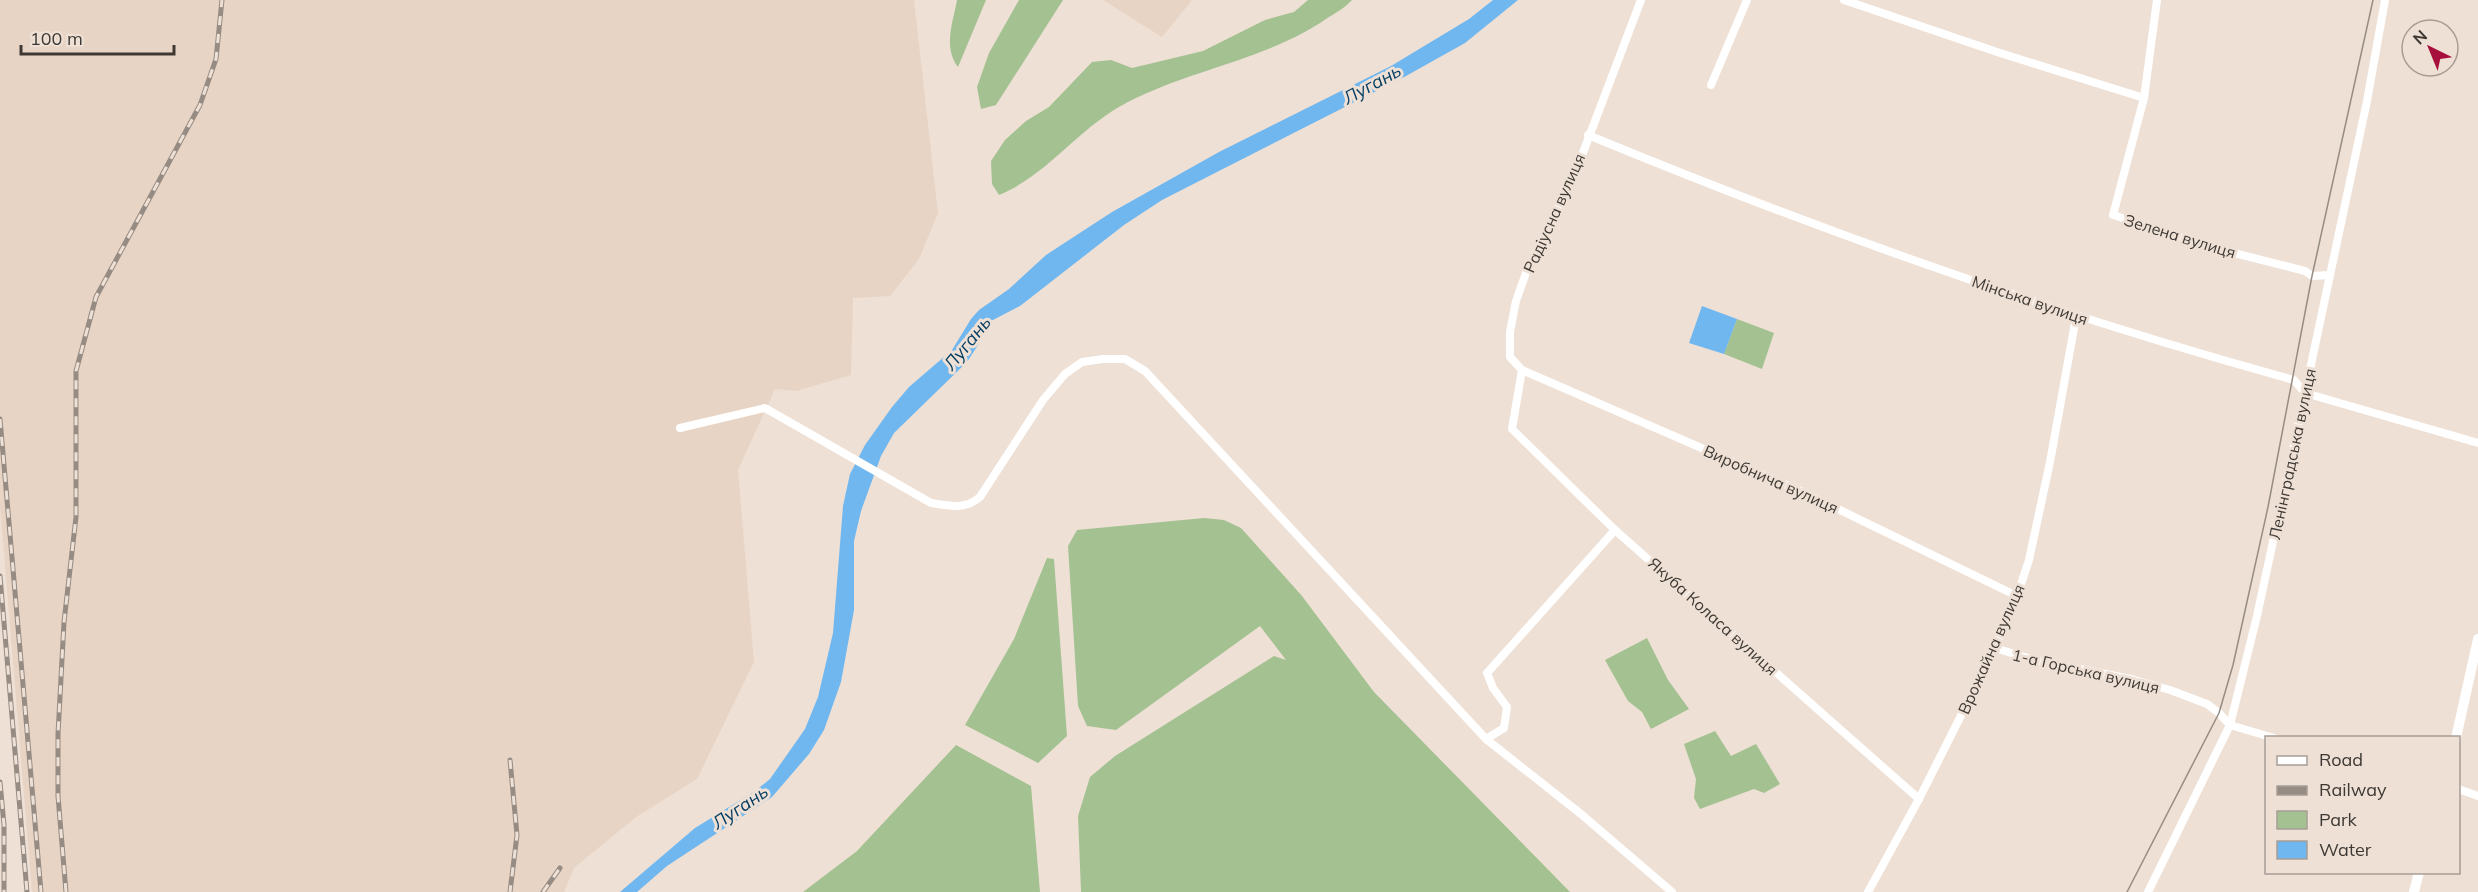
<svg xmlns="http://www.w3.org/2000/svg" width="2478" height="892" viewBox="0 0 2478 892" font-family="Mulish,sans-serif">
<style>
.built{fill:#e8d4c4}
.green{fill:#a4c192}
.water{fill:#70b7ef}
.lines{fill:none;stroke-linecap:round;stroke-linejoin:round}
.minor{stroke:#fff;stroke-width:8}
.tertiary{stroke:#fff;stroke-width:10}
.tram{stroke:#968c84;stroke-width:1.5}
.rail-casing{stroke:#968c84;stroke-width:5}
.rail{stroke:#eee0d5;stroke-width:3;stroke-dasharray:9;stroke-linecap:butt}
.labels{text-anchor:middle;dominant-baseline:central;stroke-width:6;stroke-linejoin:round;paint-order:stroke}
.street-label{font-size:16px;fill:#3e3934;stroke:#eee0d5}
.water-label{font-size:18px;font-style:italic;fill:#063f64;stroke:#eee0d5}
</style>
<rect width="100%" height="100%" fill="#eee0d5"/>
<g class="built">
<path d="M0,0H914L938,213L919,259L890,296L853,298L851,375L796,391L775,389L738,470L754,662L697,779L636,817L574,868L564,892H32L0,505Z"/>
<path d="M1103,0H1192L1162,37Z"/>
</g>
<g class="green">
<path d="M957,0H986L958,67C943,47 953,22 957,0Z"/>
<path d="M1019,0H1063L996,105L981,109L977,87L989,53Z"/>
<path d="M1308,0H1352C1345,8 1335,13 1326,19C1266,60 1192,69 1128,102C1080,126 1048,175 999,195L992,184L991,161L1005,140L1026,121L1049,107L1092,62L1111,60L1132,68L1203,51L1265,20L1294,12Z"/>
<path d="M1737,319L1774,333L1762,369L1724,354Z"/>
<path d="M1204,518L1224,520L1241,528L1302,596L1374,692L1570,892H1081L1078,816L1090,777L1115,756L1274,656L1286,660L1260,626L1116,730L1087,726L1078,706L1068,546L1077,530Z"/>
<path d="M1047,558L1054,559L1067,736L1038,763L965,725L1014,639Z"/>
<path d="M1647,638L1668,680L1689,709L1651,729L1642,712L1628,701L1605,660Z"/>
<path d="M1715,731L1731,756L1756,744L1780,784L1764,793L1754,789L1700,809L1694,798L1696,779L1684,744Z"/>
<path d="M956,745L1031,786L1040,892H803L857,851Z"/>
</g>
<g class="water">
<path d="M1493,0H1518L1465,43L1406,76L1162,200L1124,225L1020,306L991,321L981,333L978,345L967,362L894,433L881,456L861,511L854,541V610L841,682L824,730L809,754L772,797L667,866L637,892H620L695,828L755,791L770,779L805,729L818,697L833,633L843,506L850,474L865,445L892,407L909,387L952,350L971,319L979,310L1009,289L1046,255L1112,212L1219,152L1391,66L1469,19Z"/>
<path d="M1702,306L1737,319L1724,354L1689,343Z"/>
</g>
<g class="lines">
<g class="minor">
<path d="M1641,0L1576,171L1527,270L1516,301L1510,332V357L1522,370L1512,429L1615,530L1919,799"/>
<path d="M1844,0L2000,53L2144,98L2113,215L2222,250L2305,271L2312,276L2329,275"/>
<path d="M1711,85L1747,0"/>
<path d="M2144,98L2157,0"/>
<path d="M1588,135C1818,230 2053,314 2294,380L2305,393L2478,443"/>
<path d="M1522,370L1805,493L2017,596"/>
<path d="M680,428L765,408L931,503C950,506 965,510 980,497L1043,400L1065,374L1082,362L1103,359H1125L1145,371L1486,739L1581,814L1672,892"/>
<path d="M1995,648L2034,660L2131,679L2170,690L2207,704L2219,713L2230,725L2274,738"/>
<path d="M1486,739L1504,728L1507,707L1493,688L1487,673L1615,530"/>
<path d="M2458,789L2478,796"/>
<path d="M1868,892L1919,799L1995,648L2017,596L2029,560L2050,462L2076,317"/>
<path d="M2148,892L2230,725L2257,616L2305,393L2367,101L2385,0"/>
</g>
<g class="tertiary">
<path d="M2456,738L2478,639"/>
<path d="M2414,892L2419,872"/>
</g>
<path class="tram" d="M2127,892L2219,713L2233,665L2268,507L2312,276L2373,0"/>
<defs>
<g id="rail">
<path d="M0,419L41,892"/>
<path d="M0,576L27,892"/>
<path d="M510,760L517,835L510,892"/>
<path d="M0,782L4,825V892"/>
<path d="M66,892L58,796V734L64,622L76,517V371L96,297L200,105L216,59L222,0"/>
<path d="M543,892L560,868"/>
</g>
</defs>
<use href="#rail" class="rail-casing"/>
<use href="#rail" class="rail"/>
</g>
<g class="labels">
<g class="street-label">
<text transform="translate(1554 213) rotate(-66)">Радіусна вулиця</text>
<text transform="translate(2180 236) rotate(17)">Зелена вулиця</text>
<text transform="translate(2030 300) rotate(19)">Мінська вулиця</text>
<text transform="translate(2292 454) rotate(-78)">Ленінградська вулиця</text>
<text transform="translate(1771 479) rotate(24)">Виробнича вулиця</text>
<text transform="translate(1713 616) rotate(42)">Якуба Коласа вулиця</text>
<text transform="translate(1991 649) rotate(-66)">Врожайна вулиця</text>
<text transform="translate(2086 671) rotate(13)">1-а Горська вулиця</text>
</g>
<g class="water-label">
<text transform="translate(1372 84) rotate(-29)">Лугань</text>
<text transform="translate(967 343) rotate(-51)">Лугань</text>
<text transform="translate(740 807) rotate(-34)">Лугань</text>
</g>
</g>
<rect x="2265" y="736" width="195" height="138" fill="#eee0d5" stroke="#a89d95" stroke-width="1.5"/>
<rect x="2277" y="756" width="30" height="9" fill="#ffffff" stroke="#a89d95" stroke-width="1.5"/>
<text x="2319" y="766" font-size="18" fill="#3e3934">Road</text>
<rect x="2277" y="786" width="30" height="9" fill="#968c84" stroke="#a89d95" stroke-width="1.5"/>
<text x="2319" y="796" font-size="18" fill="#3e3934">Railway</text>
<rect x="2277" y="811" width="30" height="18" fill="#a4c192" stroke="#a89d95" stroke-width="1.5"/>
<text x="2319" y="826" font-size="18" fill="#3e3934">Park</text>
<rect x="2277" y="841" width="30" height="18" fill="#70b7ef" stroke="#a89d95" stroke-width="1.5"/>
<text x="2319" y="856" font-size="18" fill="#3e3934">Water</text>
<g transform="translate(2430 48) rotate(317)"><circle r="28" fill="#eee0d5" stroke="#a89d95" stroke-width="1.5"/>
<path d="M0-4.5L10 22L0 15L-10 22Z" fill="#a70f3d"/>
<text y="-9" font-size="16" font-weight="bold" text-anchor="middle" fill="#3e3934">N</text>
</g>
<path d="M21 45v9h153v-9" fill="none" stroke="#3e3934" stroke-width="3"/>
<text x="30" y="45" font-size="18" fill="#3e3934" stroke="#eee0d5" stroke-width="4.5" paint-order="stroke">100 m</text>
</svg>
